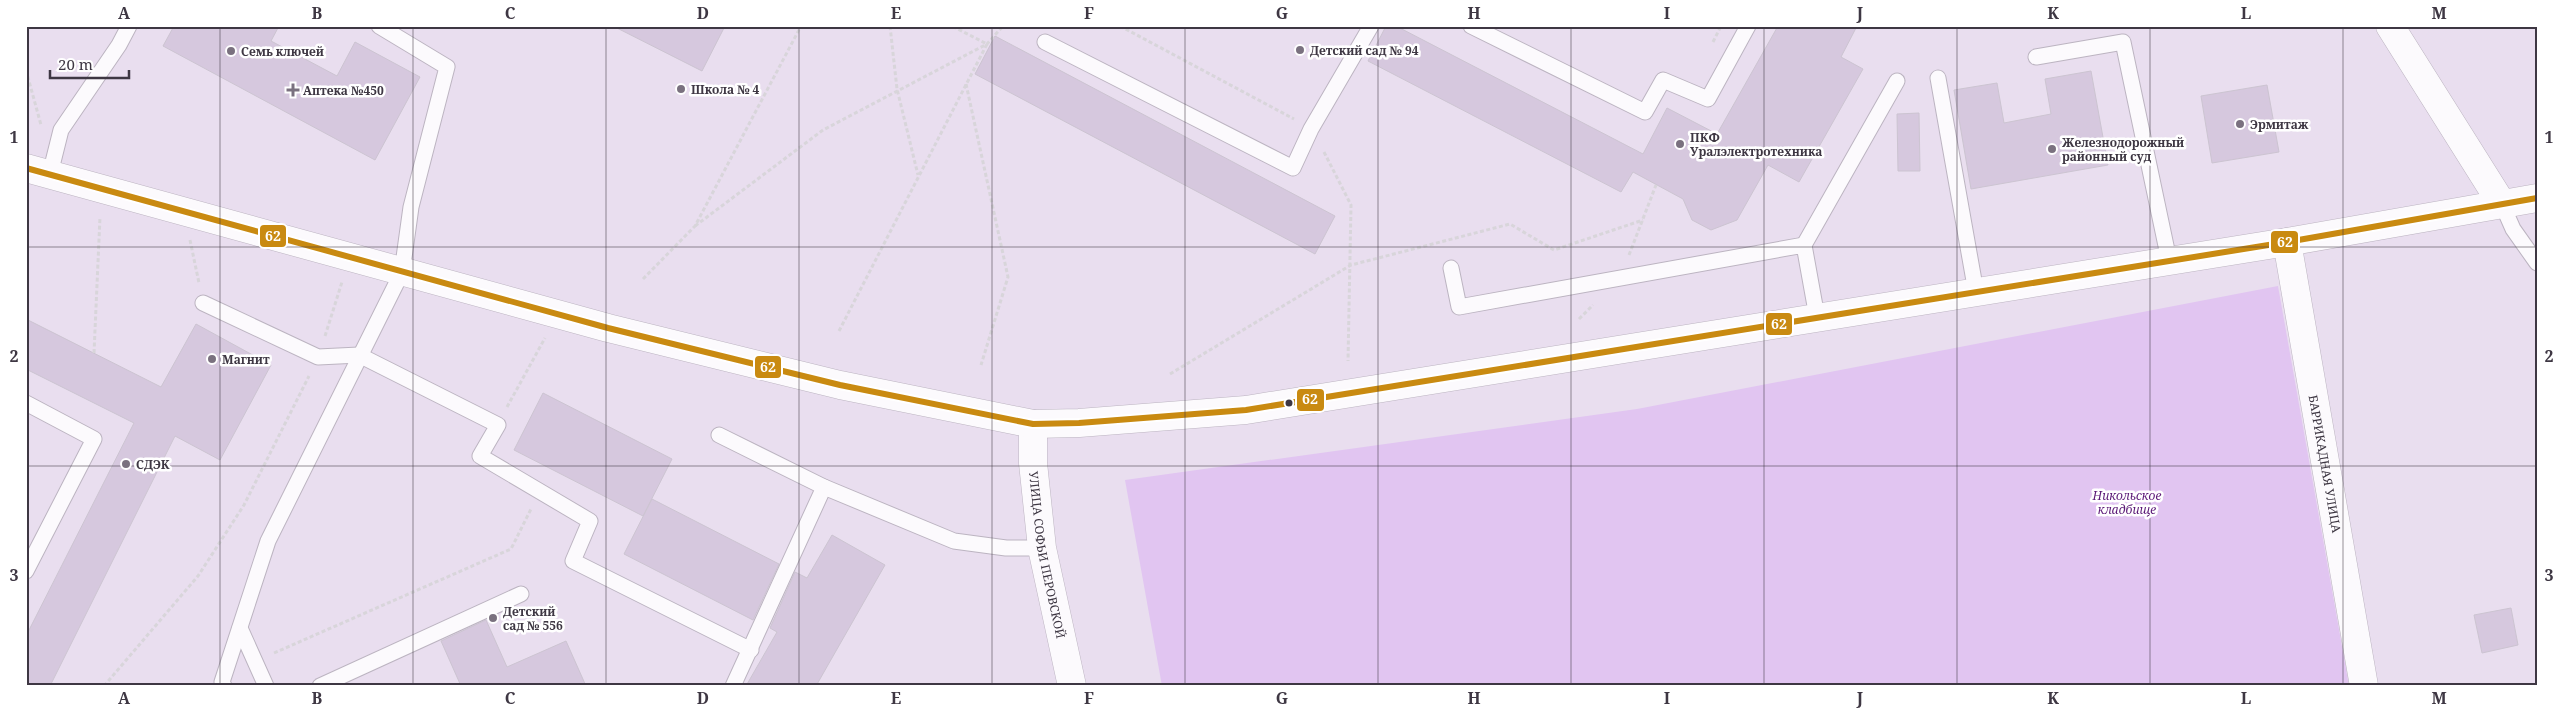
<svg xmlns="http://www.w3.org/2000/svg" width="2563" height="712" viewBox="0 0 2563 712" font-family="'Noto Serif',serif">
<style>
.green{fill:#e1c5f1}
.building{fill:#d6c8de;stroke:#ccc4d1}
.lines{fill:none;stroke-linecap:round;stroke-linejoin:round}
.service-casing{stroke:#bcb4c1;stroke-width:17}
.minor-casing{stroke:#bcb4c1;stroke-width:29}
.tertiary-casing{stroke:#bcb4c1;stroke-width:29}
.secondary-casing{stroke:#bcb4c1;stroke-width:29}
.path{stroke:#d8d5da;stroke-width:3;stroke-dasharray:4 2.5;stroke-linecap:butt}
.service{stroke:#fcfafd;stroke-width:15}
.minor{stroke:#fcfafd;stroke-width:28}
.tertiary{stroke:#fcfafd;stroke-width:28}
.secondary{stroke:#fcfafd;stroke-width:28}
.bus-1-casing{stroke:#fff;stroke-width:10}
.bus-1{stroke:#c98a11;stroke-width:6}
.grid{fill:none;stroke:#3e3743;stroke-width:1;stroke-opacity:0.55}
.poi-dot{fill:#7a717f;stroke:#fff;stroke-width:2}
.bus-dot{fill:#3e3743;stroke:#fff;stroke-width:2}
.labels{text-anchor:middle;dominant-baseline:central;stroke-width:5;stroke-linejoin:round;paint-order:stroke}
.poi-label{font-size:12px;font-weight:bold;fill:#3e3743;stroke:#fff;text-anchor:start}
.street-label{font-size:12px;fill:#3e3743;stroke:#fff}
.park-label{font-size:12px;font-style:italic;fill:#5b1977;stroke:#fff}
.line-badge{stroke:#fff;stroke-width:2}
.badge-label{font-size:14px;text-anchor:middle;font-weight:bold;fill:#fff}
.neatline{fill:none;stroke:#3e3743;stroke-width:2}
.grid-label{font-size:16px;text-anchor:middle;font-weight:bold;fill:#3e3743}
</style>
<rect width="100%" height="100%" fill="#e9deef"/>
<path class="green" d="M2278,286L2349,686H1162L1125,480L1637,409Z"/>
<g class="building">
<path d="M174,26H279L271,41L337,76L355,42L420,77L375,160L163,46Z"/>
<path d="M613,26H725L702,71Z"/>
<path d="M1386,26H1396L1643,154L1667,108L1717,134L1778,26H1857L1841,57L1863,69L1799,182L1768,165L1737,220L1711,230L1692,220L1683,199L1633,172L1621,192L1368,61Z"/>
<path d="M995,36L1335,216L1315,254L975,74Z"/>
<path d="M2091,71L2108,165L1971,189L1954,90L1997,83L2004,123L2051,114L2045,79Z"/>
<path d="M2267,85L2279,152L2212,163L2201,96Z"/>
<path d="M1919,113L1920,171H1898L1897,114Z"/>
<path d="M26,319L161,387L196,324L271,365L220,460L175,436L50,686H26V636L134,423L26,369Z"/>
<path d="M543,393L672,459L643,516L514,450Z"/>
<path d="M652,499L779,564L753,620L624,554Z"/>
<path d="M832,535L885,565L816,686H746L777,632L770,628L795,572L807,578Z"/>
<path d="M2511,608L2518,645L2482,653L2474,615Z"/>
<path d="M486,620L507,667L566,641L586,686H461L441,641Z"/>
</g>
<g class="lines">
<defs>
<g id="service">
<path d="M1471,26L1645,112L1663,80L1708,99L1748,26"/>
<path d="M1045,42L1293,168L1311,129L1371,26"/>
<path d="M2036,57L2123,42L2169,260"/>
<path d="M1938,78L1976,292"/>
<path d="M50,174L61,130L119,45L129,26"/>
<path d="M2502,204L2513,229L2537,263"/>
<path d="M1804,245L1897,81"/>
<path d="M1451,268L1459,307L1804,245L1817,317"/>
<path d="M203,303L318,357L359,355L498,425L480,456L590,521L573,561L751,650"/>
<path d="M26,403L94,439L26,571"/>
<path d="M719,435L824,487"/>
<path d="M240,628L266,686"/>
<path d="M224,686L222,682L268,541L402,272L411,207L447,67L379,26"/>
<path d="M320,686L521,594"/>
<path d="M733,686L824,487L954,541L1006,548H1042"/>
</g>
<g id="minor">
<path id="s1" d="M2287,242L2364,686"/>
</g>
<g id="tertiary">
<path id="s2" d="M1033,424V463L1042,548L1072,686"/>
</g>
<g id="secondary">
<path d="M2390,26L2502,204"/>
<path d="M26,168L608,328L840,385L1033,424L1079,423L1246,410L2287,242L2537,198"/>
</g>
</defs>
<use href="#service" class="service-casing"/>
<use href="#minor" class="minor-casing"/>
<use href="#tertiary" class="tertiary-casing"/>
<use href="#secondary" class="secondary-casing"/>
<g class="path">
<path d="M890,26L897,89L918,175"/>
<path d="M1120,26L1294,119"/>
<path d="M1713,42L1721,26"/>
<path d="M26,70L41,125"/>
<path d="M966,84L1008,277L981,365"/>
<path d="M1324,152L1351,205L1348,361"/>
<path d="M695,226L823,130L987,44L1003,26"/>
<path d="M190,240L199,283"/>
<path d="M1629,255L1656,185"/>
<path d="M643,279L695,226L801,26"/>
<path d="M1579,319L1593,305"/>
<path d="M839,331L987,44L952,26"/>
<path d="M325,336L342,282"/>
<path d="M94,353L100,217"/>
<path d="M1170,374L1351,265L1510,224L1554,250L1643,220"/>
<path d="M507,407L545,338"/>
<path d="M274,653L511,549L531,509"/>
<path d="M104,686L198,576L244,505L309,376"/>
</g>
<use href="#service" class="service"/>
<use href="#minor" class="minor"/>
<use href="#tertiary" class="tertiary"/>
<use href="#secondary" class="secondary"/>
<defs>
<path id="bus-1" d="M26,168L608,328L840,385L1033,424L1079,423L1246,410L2287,242L2537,198"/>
</defs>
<use href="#bus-1" class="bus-1-casing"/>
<use href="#bus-1" class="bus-1"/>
</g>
<path class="grid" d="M220,26V686M413,26V686M606,26V686M799,26V686M992,26V686M1185,26V686M1378,26V686M1571,26V686M1764,26V686M1957,26V686M2150,26V686M2343,26V686M26,247H2537M26,466H2537"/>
<g class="poi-dot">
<circle cx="1300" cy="50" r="5"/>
<circle cx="231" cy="51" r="5"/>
<circle cx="681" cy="89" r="5"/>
<path d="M290.5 82.5h5v5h5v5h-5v5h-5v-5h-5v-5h5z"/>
<circle cx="2240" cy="124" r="5"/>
<circle cx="1680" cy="144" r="5"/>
<circle cx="2052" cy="149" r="5"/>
<circle cx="212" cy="359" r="5"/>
<circle cx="126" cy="464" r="5"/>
<circle cx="493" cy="618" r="5"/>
</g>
<circle class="bus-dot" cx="1289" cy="403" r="4.5"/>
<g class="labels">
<g class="poi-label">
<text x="1310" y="50">Детский сад № 94</text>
<text x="241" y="51">Семь ключей</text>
<text x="691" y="89">Школа № 4</text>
<text x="303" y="90">Аптека №450</text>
<text x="2250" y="124">Эрмитаж</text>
<text x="1690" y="137">ПКФ<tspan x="1690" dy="14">Уралэлектротехника</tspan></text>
<text x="2062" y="142">Железнодорожный<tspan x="2062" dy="14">районный суд</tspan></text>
<text x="222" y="359">Магнит</text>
<text x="136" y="464">СДЭК</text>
<text x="503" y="611">Детский<tspan x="503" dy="14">сад № 556</tspan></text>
</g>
<g class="street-label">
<text stroke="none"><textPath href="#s1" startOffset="225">БАРРИКАДНАЯ УЛИЦА</textPath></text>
<text stroke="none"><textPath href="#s2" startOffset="132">УЛИЦА СОФЬИ ПЕРОВСКОЙ</textPath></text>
</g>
<g class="park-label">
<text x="2127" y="495">Никольское<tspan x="2127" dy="14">кладбище</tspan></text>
</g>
</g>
<g class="line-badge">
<rect x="259" y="224" width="28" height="24" rx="5" fill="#c98a11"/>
<rect x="2270" y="230" width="29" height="24" rx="5" fill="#c98a11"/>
<rect x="1765" y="312" width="28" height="24" rx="5" fill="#c98a11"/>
<rect x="754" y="355" width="28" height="24" rx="5" fill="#c98a11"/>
<rect x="1296" y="388" width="29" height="24" rx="5" fill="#c98a11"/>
</g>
<g class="badge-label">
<text x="273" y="241">62</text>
<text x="2285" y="247">62</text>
<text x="1779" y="329">62</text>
<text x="768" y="372">62</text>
<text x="1310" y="404">62</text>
</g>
<rect width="2563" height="712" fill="none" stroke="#ffffff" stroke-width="55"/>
<path d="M50 70v8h79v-8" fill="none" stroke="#3e3743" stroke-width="2.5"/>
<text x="58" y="70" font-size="15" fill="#3e3743" stroke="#ffffff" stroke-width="4" paint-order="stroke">20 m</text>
<rect x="28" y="28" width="2508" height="656" class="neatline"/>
<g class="grid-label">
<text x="124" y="19">A</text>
<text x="317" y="19">B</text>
<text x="510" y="19">C</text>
<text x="703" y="19">D</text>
<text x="896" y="19">E</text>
<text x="1089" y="19">F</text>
<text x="1282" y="19">G</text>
<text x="1474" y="19">H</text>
<text x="1667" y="19">I</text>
<text x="1860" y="19">J</text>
<text x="2053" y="19">K</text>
<text x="2246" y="19">L</text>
<text x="2439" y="19">M</text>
<text x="14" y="143">1</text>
<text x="2549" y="143">1</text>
<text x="14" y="362">2</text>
<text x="2549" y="362">2</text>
<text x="14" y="581">3</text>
<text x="2549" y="581">3</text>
<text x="124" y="704">A</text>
<text x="317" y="704">B</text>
<text x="510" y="704">C</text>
<text x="703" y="704">D</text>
<text x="896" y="704">E</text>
<text x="1089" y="704">F</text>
<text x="1282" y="704">G</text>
<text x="1474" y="704">H</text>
<text x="1667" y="704">I</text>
<text x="1860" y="704">J</text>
<text x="2053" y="704">K</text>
<text x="2246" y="704">L</text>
<text x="2439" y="704">M</text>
</g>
</svg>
